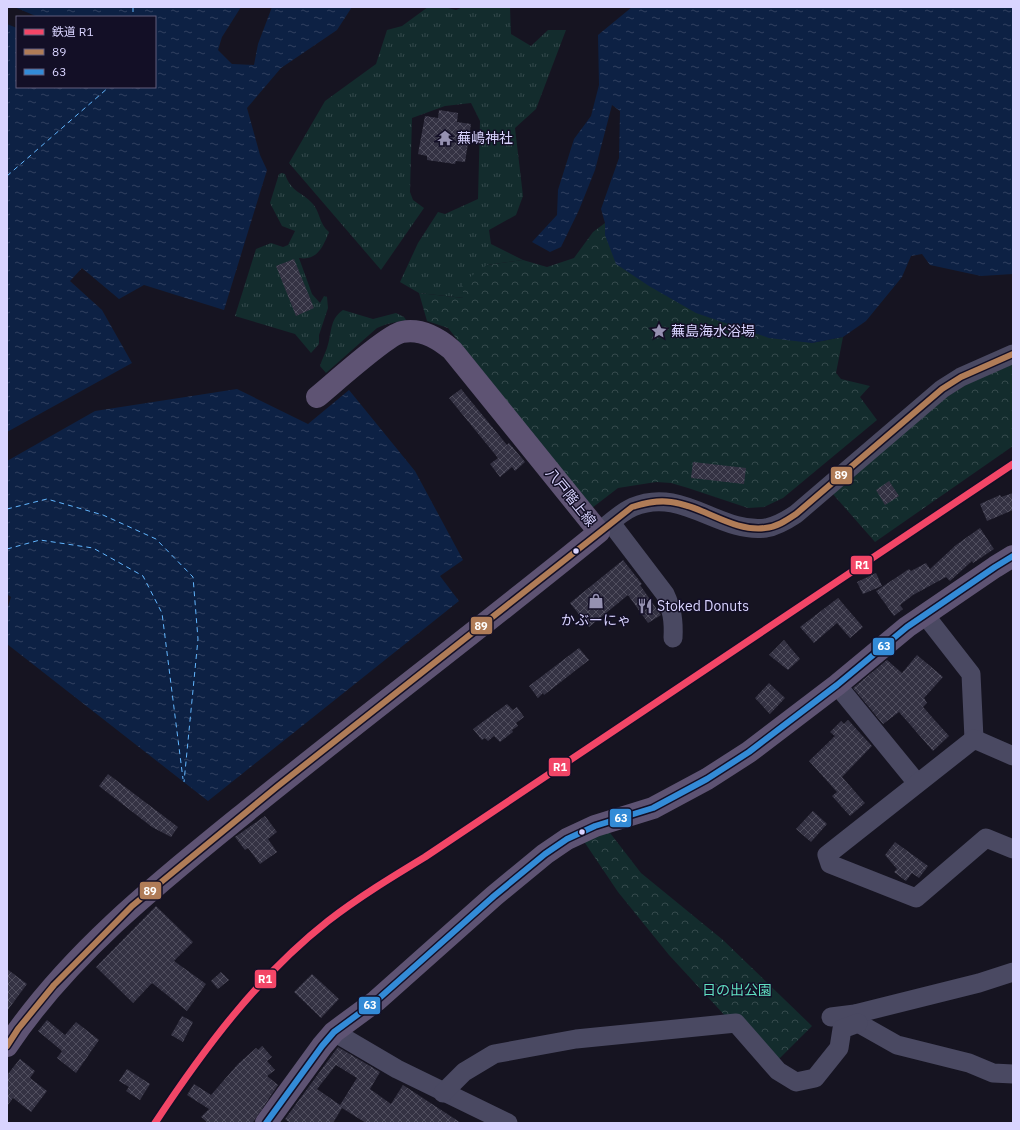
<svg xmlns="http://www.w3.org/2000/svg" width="1020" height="1130" viewBox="0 0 1020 1130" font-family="'IBM Plex Sans','Noto Sans JP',sans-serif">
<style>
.grass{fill:url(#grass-tufts)}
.park{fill:url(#park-crowns)}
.water{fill:url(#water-ripples);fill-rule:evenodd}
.pier{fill:#161421}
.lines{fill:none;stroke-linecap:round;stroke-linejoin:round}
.ferry{stroke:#62b6ff;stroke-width:1;stroke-dasharray:5 4;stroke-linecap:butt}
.building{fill:url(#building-cross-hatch);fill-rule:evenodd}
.minor{stroke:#4a4962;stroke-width:19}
.major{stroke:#5e5373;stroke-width:22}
.bus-1-casing{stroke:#130f26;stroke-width:9}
.bus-2-casing{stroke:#130f26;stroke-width:9}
.bus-1{stroke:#b07c57;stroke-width:6}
.bus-2{stroke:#338bd7;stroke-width:6}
.rail-1-casing{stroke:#130f26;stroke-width:10}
.rail-1{stroke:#f34667;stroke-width:7}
.bus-dot{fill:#d9d4ff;stroke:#130f26;stroke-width:1.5}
.labels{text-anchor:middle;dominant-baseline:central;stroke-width:3;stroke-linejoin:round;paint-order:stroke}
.poi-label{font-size:14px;fill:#d9d4ff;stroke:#130f26;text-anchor:start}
.street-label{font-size:14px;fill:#d9d4ff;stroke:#130f26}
.park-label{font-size:14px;fill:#5fe0c0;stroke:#130f26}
.line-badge{stroke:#130f26;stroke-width:1.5}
.badge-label{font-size:11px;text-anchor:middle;font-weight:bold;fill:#fff}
</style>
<defs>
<pattern id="grass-tufts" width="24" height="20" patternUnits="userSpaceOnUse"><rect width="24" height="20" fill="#132c2d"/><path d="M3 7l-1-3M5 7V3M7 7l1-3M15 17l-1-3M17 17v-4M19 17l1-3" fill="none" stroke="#354a4c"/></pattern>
<pattern id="park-crowns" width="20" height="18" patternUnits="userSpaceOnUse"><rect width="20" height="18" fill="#132c2d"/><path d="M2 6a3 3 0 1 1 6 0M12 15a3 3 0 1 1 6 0" fill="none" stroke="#354a4c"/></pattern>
<pattern id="water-ripples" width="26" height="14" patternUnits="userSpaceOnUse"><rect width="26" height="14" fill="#0d2144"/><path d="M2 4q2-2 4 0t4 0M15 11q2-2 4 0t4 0" fill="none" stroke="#304060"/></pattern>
<pattern id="building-cross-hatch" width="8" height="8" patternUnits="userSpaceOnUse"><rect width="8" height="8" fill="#343243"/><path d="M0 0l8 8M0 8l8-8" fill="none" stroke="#514f5f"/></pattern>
</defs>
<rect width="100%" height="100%" fill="#161421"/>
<g class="grass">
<path d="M428,7H444L456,10L463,7H510L511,34L531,46L548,30H566L536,109L515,128L523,196L516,215L489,230L491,244L523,260L487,265L464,298L419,293L400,282L418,243L438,212L445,214L478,199L480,121L471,103L445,106L412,118L410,192L413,200L424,208L381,270L289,163L325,101L376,64L387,30L402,26Z"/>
<path d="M282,173L285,174C291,192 302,192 312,203C320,211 319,224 329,232C323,247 317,261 299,258L312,294L320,303L324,296L327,297L328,308L319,335V344L311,353L295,334L235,316L256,249L271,243L283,247L288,245L295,231L282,226L270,203L279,174Z"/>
<path d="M343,310L373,319L396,313L404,317L406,320L387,324L377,328L326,373L320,366C322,359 325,354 327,348C332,334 329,319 343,310Z"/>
</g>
<g class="park">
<path d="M605,223V235L811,343L843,337L836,373L841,379L870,386L860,397L877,420L783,498L764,507L748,508L688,488L671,483L656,482L618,488L592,508L448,328L427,321L419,293L463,298V282L487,265L523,260L547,267L574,258L593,232Z"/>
<path d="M1013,364V446L875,542L832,493L942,400L967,384Z"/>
<path d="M607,829L641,873L723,940L812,1026L776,1062L729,1020L669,955L618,892L583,840Z"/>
</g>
<g class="water">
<path d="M7,7H241L222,37L218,50L232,64L254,65L258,44L272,7H352L337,30L281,68L247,108L260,155L267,170L224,310L144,285L119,299L82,268L70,281L102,310L132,363L7,432ZM17,17H155V87H17Z"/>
<path d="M632,7H1013V274L981,276L930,265L922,254L911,256L902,277L866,321L843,337L812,343L769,338L696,313L649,286L616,264L605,235V223L601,209L619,158L620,111L612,105L595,170L579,210L561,247L550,252L532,242L557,215L558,190L574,139L591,116L599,85L598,35Z"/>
<path d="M237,389L308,424L349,390L415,471L463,560L440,576L459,601L208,801L7,644V610L11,597L7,594V461L95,411Z"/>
</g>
<path class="pier" d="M7,7H14L38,17H17V28L7,24Z"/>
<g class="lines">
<g class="ferry">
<path d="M133,7V17"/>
<path d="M7,176L109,87"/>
<path d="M7,509L47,499L103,515L156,539L193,577L198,639L184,782"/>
<path d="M7,549L40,540L93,548L143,576L162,613L183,779"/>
</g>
</g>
<g class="building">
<path d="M439,110L458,113L457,122L471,124L465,162L456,161L455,164L427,160V156L418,154L425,116L438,118Z"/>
<path d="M294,259L314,308L296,316L276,266Z"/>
<path d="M461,389L507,445L509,443L525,462L515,471L512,467L500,477L490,464L498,458L449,398Z"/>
<path d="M693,462L746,468L744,484L691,478Z"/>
<path d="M889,481L899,496L885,505L876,490Z"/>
<path d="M1013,493V510L987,521L980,504L1000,495L1001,497Z"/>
<path d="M980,528L994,549L973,563L972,561L950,581L946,577L913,595L900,605L903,609L894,616L876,591L909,569L911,571L926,563L930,569L956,545Z"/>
<path d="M623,560L642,584L640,585L661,615L648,623L628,595L589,627L570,603Z"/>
<path d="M876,573L882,586L863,594L857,582Z"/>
<path d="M838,598L863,627L850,638L837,623L814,643L800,627Z"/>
<path d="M784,640L800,659L788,670L769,655Z"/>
<path d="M579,648L589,660L544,695L543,693L538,698L529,686Z"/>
<path d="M917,655L943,677L924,698L927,703L923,707L949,736L933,751L899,712L883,724L853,688L887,660L902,673Z"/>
<path d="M769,683L785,698L770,714L755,698Z"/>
<path d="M507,704L513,710L517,707L524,717L516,723L518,726L512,730L513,732L500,742L494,736L488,741L485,738L482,740L473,729Z"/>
<path d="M848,720L872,746L842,777L865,803L850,816L832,796L837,792L809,761L835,736L830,732L841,721L844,724Z"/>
<path d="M108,774L178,827L171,837L152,827L99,786Z"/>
<path d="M813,811L827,824L811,842L796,829Z"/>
<path d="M265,816L277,832L268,839L277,852L260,864L248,848L245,850L235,837Z"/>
<path d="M895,842L928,866L919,878L912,873L906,881L894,872L897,869L885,855Z"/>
<path d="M156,906L193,942L174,961L206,984L187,1011L152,983L133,1003L96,967Z"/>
<path d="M7,969L27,984L7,1011Z"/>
<path d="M221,972L229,980L218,989L211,981Z"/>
<path d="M312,974L339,999L321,1018L294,992Z"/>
<path d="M182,1016L193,1022L183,1042L171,1035Z"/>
<path d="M47,1020L65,1035L76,1022L99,1040L76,1073L57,1058L62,1051L38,1031Z"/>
<path d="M262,1046L272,1057L267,1061L275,1070L267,1076L278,1085L254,1121L252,1123H208L201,1117L209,1109L187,1095L194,1084L211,1095L238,1064L256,1048L258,1050Z"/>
<path d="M338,1047L380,1072L370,1089L391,1104L403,1085L461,1123H366L342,1108L333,1123H290L285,1119ZM336,1065L357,1078L340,1105L317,1089Z"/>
<path d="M20,1059L35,1071L30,1078L47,1091L31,1112L13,1098L7,1106V1075Z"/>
<path d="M127,1069L150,1084L140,1100L126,1091L129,1087L119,1081Z"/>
</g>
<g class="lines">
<g class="minor">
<path d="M611,523L665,594C672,609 674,621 673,638"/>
<path d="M599,532C609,524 621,512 633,507C682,486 719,534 766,528C777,526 787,520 796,514L942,389L961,377L1013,354"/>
<path d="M925,615L971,674L974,739"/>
<path d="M837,685L917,783"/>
<path d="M1013,756L974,739L827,855L830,864L916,898L986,838L1013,849"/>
<path d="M855,1014L858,1023L897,1045L969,1063L993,1073L1013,1074"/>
<path d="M831,1017L855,1014L979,983L1013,972"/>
<path d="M334,1032L397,1069L508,1123"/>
<path d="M443,1093L464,1072L494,1054L576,1039L736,1023L778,1071L796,1082L815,1078L839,1048L842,1029L858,1023"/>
</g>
<g class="major">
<path d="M7,1046C71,951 163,879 252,807C367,714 485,625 599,532L452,350C438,338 421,328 402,332C387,335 333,384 317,397"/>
<path d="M266,1123L322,1046L334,1032L376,1001L494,896L545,854L567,839L595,826L653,808L707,779L749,752L837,685L907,627L995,567L1013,556"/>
</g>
<defs>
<path id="bus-1" d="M7,1046L18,1029L54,985L132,906L278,786L632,507C645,503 657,500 671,502C704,506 732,532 765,528C777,527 787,520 796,514L942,389L961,377L1013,354"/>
<path id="bus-2" d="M266,1123L322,1046L334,1032L376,1001L494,896L545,854L567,839L595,826L653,808L707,779L749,752L837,685L907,627L995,567L1013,556"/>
</defs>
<use href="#bus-1" class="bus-1-casing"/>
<use href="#bus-2" class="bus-2-casing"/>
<use href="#bus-1" class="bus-1"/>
<use href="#bus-2" class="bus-2"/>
<defs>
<path id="rail-1" d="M155,1123C204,1049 258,976 328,921C359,897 392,877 425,857L1013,464"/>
</defs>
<use href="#rail-1" class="rail-1-casing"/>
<use href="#rail-1" class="rail-1"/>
</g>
<defs>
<symbol id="temple-bare" viewBox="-9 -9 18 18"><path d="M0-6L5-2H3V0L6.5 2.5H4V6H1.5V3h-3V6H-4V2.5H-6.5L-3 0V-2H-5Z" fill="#9591b1" stroke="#130f26" stroke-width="2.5" paint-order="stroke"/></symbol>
<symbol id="sight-bare" viewBox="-9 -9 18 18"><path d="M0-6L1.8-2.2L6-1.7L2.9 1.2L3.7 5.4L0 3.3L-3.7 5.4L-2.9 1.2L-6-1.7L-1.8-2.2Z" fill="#9591b1" stroke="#130f26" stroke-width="2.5" paint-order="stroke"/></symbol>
<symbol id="shop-bare" viewBox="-9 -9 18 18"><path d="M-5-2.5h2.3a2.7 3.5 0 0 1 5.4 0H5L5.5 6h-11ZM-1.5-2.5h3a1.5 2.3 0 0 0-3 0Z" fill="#9591b1" stroke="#130f26" stroke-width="2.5" paint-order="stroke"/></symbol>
<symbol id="restaurant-bare" viewBox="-9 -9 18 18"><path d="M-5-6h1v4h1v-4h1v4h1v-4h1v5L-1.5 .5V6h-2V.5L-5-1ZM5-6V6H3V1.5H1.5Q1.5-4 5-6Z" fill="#9591b1" stroke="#130f26" stroke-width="2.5" paint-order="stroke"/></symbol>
</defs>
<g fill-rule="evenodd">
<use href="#temple-bare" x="434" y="127" width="22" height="22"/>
<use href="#sight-bare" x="648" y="320" width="22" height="22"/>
<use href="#shop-bare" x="585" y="590" width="22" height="22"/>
<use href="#restaurant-bare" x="634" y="595" width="22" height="22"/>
</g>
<g class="bus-dot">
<circle cx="576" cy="551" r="3.5"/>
<circle cx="582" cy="832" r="3.5"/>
</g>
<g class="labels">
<g class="poi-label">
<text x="457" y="138">蕪嶋神社</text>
<text x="671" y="331">蕪島海水浴場</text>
<text x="657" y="606">Stoked Donuts</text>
<text x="596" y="620" text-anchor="middle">かぶーにゃ</text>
</g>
<g class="street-label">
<text transform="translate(571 497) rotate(51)">八戸階上線</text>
</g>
<g class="park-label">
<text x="737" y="990">日の出公園</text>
</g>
</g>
<g class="line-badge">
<rect x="830" y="466" width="23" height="19" rx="4" fill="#b07c57"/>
<rect x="850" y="555" width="23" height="20" rx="4" fill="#f34667"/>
<rect x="470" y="616" width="23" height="19" rx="4" fill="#b07c57"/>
<rect x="872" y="637" width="23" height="19" rx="4" fill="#338bd7"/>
<rect x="548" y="757" width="23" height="20" rx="4" fill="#f34667"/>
<rect x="609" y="808" width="23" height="20" rx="4" fill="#338bd7"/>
<rect x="139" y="881" width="23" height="19" rx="4" fill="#b07c57"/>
<rect x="254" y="969" width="23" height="20" rx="4" fill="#f34667"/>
<rect x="358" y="996" width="23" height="19" rx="4" fill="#338bd7"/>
</g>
<g class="badge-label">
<text x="841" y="479">89</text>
<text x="862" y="569">R1</text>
<text x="481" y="630">89</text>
<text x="884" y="650">63</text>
<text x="560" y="771">R1</text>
<text x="621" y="822">63</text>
<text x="150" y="895">89</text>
<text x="265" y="983">R1</text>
<text x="370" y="1009">63</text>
</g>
<rect width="1020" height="1130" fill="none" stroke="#d9d4ff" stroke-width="16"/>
<rect x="16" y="16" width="140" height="72" fill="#130f26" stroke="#625e7d"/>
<rect x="24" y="29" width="20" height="6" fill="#f34667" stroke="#625e7d"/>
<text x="52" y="36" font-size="12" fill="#d9d4ff">鉄道 R1</text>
<rect x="24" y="49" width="20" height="6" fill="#b07c57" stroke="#625e7d"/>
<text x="52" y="56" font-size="12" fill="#d9d4ff">89</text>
<rect x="24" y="69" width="20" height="6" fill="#338bd7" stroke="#625e7d"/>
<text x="52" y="76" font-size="12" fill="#d9d4ff">63</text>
</svg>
